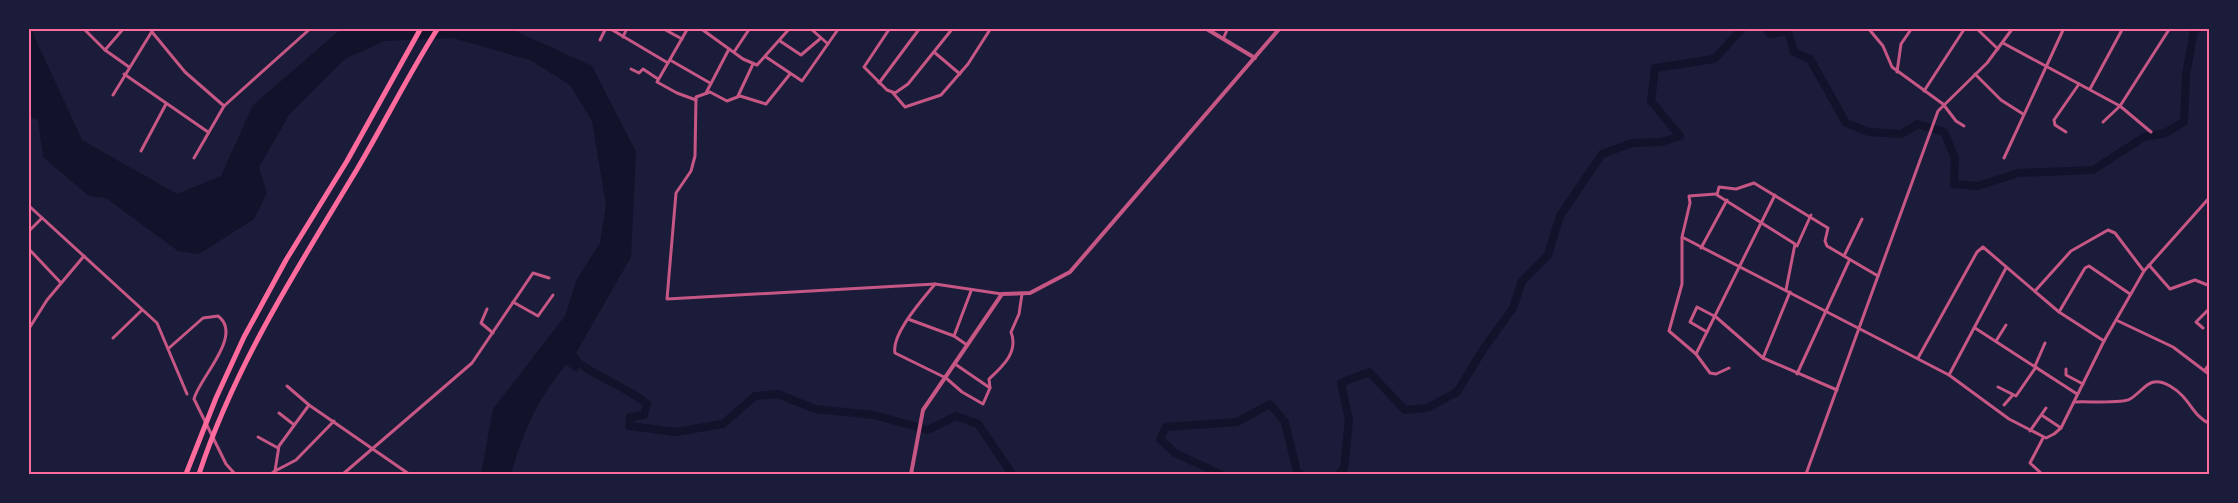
<svg xmlns="http://www.w3.org/2000/svg" width="2238" height="503" viewBox="0 0 2238 503" font-family="'DejaVu Sans',sans-serif">
<style>
.water{fill:#12122b}
.lines{fill:none;stroke-linecap:round;stroke-linejoin:round}
.river{stroke:#12122b;stroke-width:8}
.minor{stroke:#c65784;stroke-width:3}
.tertiary{stroke:#c65784;stroke-width:4}
.motorway{stroke:#ff6b9d;stroke-width:5}
.neatline{fill:none;stroke:#ff6b9d;stroke-width:2}
</style>
<rect width="100%" height="100%" fill="#1b1b3a"/>
<path class="water" d="M28,29H31L82,140L177,194L221,176L253,105L341,29H511L592,66L636,152L631,257L576,353L581,360L577,372L566,365C537,399 523,432 511,474H481L493,409L565,316L577,279L600,243L606,205L592,121L570,85L530,60L453,38L384,41L345,59L289,115L259,167L267,193L254,219L199,254L178,251L106,198L89,196L43,157L38,120L29,116Z"/>
<g class="lines">
<g class="river">
<path d="M1766,28L1770,34L1788,31L1794,52L1810,59L1846,123L1869,132L1901,134L1918,124L1944,132L1955,158L1954,184L1978,186L2018,173L2093,170L2144,137L2165,133L2184,122L2186,75L2194,30L2199,28"/>
<path d="M572,358C595,377 624,385 647,404L644,415L630,417L629,426L676,432L723,424L755,396L778,394L815,409L874,415L928,430L956,416L978,424L1012,474"/>
<path d="M1220,474L1175,453L1160,439L1166,427L1237,422L1270,404L1285,422L1297,472L1301,474"/>
<path d="M1338,474L1344,469L1349,420L1341,383L1369,372L1405,410L1427,408L1457,392L1484,348L1513,308L1522,281L1548,255L1560,216L1602,154L1632,143L1661,142L1680,136L1651,101L1655,68L1714,59L1743,28"/>
</g>
<g class="minor">
<path d="M83,28L105,50L129,67"/>
<path d="M609,28L668,63"/>
<path d="M662,28L682,39"/>
<path d="M688,28L657,82L677,93L696,100"/>
<path d="M700,28L743,59L757,65L790,28"/>
<path d="M810,28L828,44"/>
<path d="M890,28L864,67L887,90L895,93L908,84L953,28"/>
<path d="M1868,28L1883,46L1892,67L1943,104L1956,121L1964,126"/>
<path d="M1976,28L1998,49"/>
<path d="M152,32L185,72L224,106"/>
<path d="M623,37L627,28"/>
<path d="M1223,39L1228,28"/>
<path d="M600,40L606,28"/>
<path d="M780,41L801,55L821,38"/>
<path d="M2003,43L2120,106L2151,132"/>
<path d="M105,50L124,28"/>
<path d="M734,52L750,28"/>
<path d="M934,52L960,74"/>
<path d="M766,57L802,81L839,28"/>
<path d="M670,60L710,83"/>
<path d="M631,69L639,73L643,69L658,79"/>
<path d="M1897,72L1901,44L1912,28"/>
<path d="M124,74L208,132"/>
<path d="M790,74L766,104L740,96L727,101L710,92L696,97L695,156L691,171L676,193L667,299L935,284L1002,294"/>
<path d="M1975,74L2001,100L2023,114"/>
<path d="M879,83L920,28"/>
<path d="M2090,89L2123,28"/>
<path d="M1924,91L1965,28"/>
<path d="M706,93L729,49"/>
<path d="M893,93L905,107L941,95L968,64L991,28"/>
<path d="M113,95L154,28"/>
<path d="M738,96L753,64"/>
<path d="M2103,122L2120,106L2170,28"/>
<path d="M2066,132L2055,125L2054,120L2079,84"/>
<path d="M141,151L166,104"/>
<path d="M194,158L224,106L311,28"/>
<path d="M2004,158L2064,28"/>
<path d="M1716,194L1689,196L1690,203L1682,237L1949,375L2009,419L2046,438L2054,434L2061,428L2104,341L2144,271L2210,197"/>
<path d="M28,205L157,323L187,394"/>
<path d="M28,232L42,218"/>
<path d="M1682,238V284L1669,331L1696,354L1710,373L1716,374L1729,368"/>
<path d="M1797,246L1811,215"/>
<path d="M28,248L61,283"/>
<path d="M1701,248L1727,200"/>
<path d="M1844,256L1862,219"/>
<path d="M2149,265L2170,289L2195,280L2210,286"/>
<path d="M935,284C923,299 891,334 895,353L946,378L962,392L983,404L990,388L989,379C1002,367 1019,352 1011,332L1019,314L1022,294"/>
<path d="M1786,290L1795,244L1717,195L1719,187L1736,189L1754,183L1828,228L1825,241L1827,246L1878,276"/>
<path d="M2035,291L2071,251L2108,230L2115,233L2143,270"/>
<path d="M513,302L538,316L553,295"/>
<path d="M487,309L481,323L493,333"/>
<path d="M2059,312L2085,268L2089,266L2130,294"/>
<path d="M908,319L954,336L967,345"/>
<path d="M2116,320L2173,347L2210,375"/>
<path d="M30,327L47,300L84,256"/>
<path d="M1975,328L2077,394"/>
<path d="M2203,328L2196,322L2210,308"/>
<path d="M1707,332L1690,322L1697,307L1716,317L1763,358L1837,390"/>
<path d="M954,336L971,291"/>
<path d="M113,338L142,310"/>
<path d="M1996,341L2006,325"/>
<path d="M169,348L203,318L218,316C244,335 199,378 194,399L226,464L235,474"/>
<path d="M1696,354L1775,195"/>
<path d="M1763,358L1790,292"/>
<path d="M1918,358L1977,252L1983,247L2059,312L2104,341"/>
<path d="M955,364L990,388"/>
<path d="M2035,366L2045,343"/>
<path d="M2066,369V375L2083,384"/>
<path d="M2205,370L2210,363"/>
<path d="M1797,374L1849,261"/>
<path d="M1949,375L2006,268"/>
<path d="M287,386L309,405L409,474"/>
<path d="M1998,387L2016,396L2036,367"/>
<path d="M2074,402C2086,401 2122,404 2130,399C2145,390 2149,374 2170,386C2191,398 2191,415 2210,424"/>
<path d="M2004,405L2012,396"/>
<path d="M279,413L293,424"/>
<path d="M2043,416L2061,428"/>
<path d="M2030,431L2046,408"/>
<path d="M258,437L278,448"/>
<path d="M275,471L296,460L334,421"/>
<path d="M271,474L275,471L279,446L309,405"/>
<path d="M343,474L472,363L533,273L549,278"/>
<path d="M1806,474L1938,111L1987,63L2013,28"/>
<path d="M2042,474L2030,463L2043,438"/>
</g>
<g class="tertiary">
<path d="M1205,28L1255,58"/>
<path d="M911,474L923,410L1002,294L1030,293L1070,272L1280,28"/>
</g>
<g class="motorway">
<path d="M186,474L216,398L244,337L286,260L347,161L421,28"/>
<path d="M199,474C235,365 297,269 356,171C384,124 408,75 438,28"/>
</g>
</g>
<rect width="2238" height="503" fill="none" stroke="#1b1b3a" stroke-width="60"/>
<rect x="30" y="30" width="2178" height="443" class="neatline"/>
</svg>
